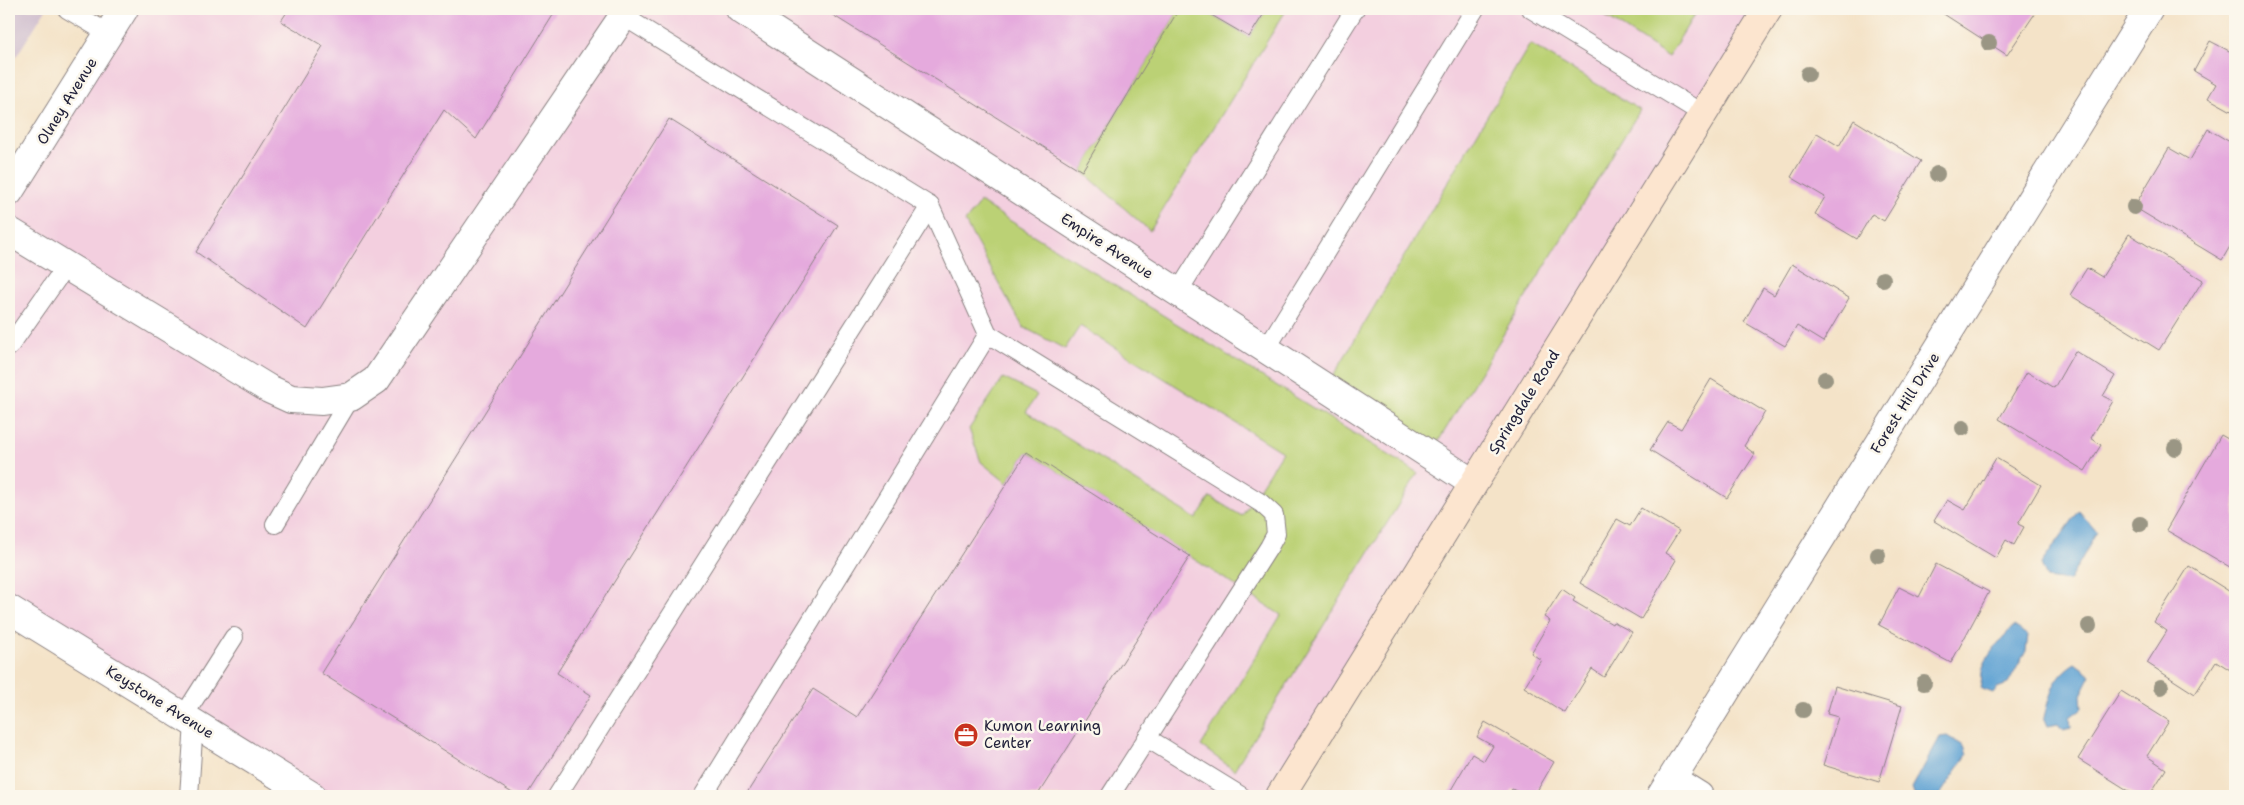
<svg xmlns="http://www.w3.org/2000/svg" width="2244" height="805" viewBox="0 0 2244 805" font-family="'Shantell Sans',sans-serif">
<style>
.built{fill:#f3cfdf}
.industrial{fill:#cfbdce}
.green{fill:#bbd175;stroke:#6e7a58}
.water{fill:#5ea2d3;stroke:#406287}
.building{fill:#e5aadd}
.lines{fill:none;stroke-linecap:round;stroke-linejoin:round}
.service-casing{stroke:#8b8282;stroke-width:20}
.minor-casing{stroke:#8b8282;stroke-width:30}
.secondary-casing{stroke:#8b8282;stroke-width:30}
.service{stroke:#fff;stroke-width:18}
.minor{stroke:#fff;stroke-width:28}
.secondary{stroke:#fce5cf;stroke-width:28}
.tree{fill:#9a9684}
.labels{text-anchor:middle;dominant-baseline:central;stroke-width:5;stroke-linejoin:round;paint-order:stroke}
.street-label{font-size:15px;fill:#22223b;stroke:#fbf7ec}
.poi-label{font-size:15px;fill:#22223b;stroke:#fbf7ec;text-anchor:start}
</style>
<rect width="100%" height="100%" fill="#fbf7ec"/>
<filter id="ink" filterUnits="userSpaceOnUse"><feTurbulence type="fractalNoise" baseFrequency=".02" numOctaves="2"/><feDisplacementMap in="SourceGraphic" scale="10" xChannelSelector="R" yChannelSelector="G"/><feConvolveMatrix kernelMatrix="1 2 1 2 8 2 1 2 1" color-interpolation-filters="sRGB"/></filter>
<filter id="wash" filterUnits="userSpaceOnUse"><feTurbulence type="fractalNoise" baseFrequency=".0096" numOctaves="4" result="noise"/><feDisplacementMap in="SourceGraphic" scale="20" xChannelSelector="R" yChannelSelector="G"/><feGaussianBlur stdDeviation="1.12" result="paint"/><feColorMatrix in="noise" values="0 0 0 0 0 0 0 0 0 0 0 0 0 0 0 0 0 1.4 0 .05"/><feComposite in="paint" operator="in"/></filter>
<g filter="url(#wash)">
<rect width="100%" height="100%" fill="#f4e3c8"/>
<path class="built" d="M125,9H1768L1280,796H313L9,608V192Z"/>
<path class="industrial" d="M9,9H46L14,60L9,57Z"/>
<g class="green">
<path d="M1179,9H1201L1249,37L1267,9H1287L1150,231L1082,171Z"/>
<path d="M1594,9H1698L1668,57Z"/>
<path d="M1530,44L1640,110L1430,455L1326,388Z"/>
<path d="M980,202L1418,473L1234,770L1201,746L1281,615L1027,452L1007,483L981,462L969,429L1003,378L1037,395L1026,412L1196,519L1210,497L1242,516L1282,452L1080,326L1065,349L1023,327L965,222Z"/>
</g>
<g class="water">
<path d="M2079,511L2097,532L2069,581L2047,578L2041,564Z"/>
<path d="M2014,626L2028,635L2026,651L2008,684L1997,688L1993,693L1980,688C1982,682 1981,678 1982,672C1983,659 2004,635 2014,626Z"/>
<path d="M2075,663L2091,675L2081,695L2082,708L2070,717L2071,728L2063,730L2058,724L2048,726L2044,717C2050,695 2053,676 2075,663Z"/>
<path d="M1947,736L1964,746L1967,755L1939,796H1915L1912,788L1940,737Z"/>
</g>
<g id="blocks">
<g class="building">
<path d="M289,9H549L555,12L476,139L444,110L307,329L196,252L323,46L281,21Z"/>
<path d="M823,9H1179L1082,171Z"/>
<path d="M1201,9H1267L1249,37Z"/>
<path d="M1936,9H2038L2007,55Z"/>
<path d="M2210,41L2235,54V113L2208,98L2216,84L2194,71Z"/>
<path d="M669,119L838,225L557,673L591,695L527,796H517L321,673Z"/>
<path d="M1854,120L1921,161L1884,221L1872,214L1857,239L1815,214L1825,197L1791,177L1817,133L1839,146Z"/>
<path d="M2208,129L2235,145V238L2222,260L2134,207L2169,148L2190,160Z"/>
<path d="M2129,234L2203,280L2159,350L2070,295L2087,268L2102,277Z"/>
<path d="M1792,264L1849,298L1823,342L1797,326L1785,346L1744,322L1763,288L1774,295Z"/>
<path d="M2075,351L2115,376L2103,396L2113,401L2091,438L2101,445L2085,471L1999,419L2027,372L2054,388Z"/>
<path d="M1711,379L1765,412L1744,446L1755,454L1727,498L1650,450L1668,422L1681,429Z"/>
<path d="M2221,435L2235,443V570L2166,530Z"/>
<path d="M1027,452L1190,556L1037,796H745L813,689L857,717Z"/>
<path d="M1996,458L2041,485L2018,524L2024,527L2014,545L2006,540L1996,558L1934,521L1947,500L1965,510Z"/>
<path d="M1641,508L1679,531L1665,553L1676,560L1641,619L1580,583L1617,519L1630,526Z"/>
<path d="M1936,564L1989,592L1951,663L1879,625L1899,587L1919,597Z"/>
<path d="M2189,566L2235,595V673L2216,661L2195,694L2147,663L2167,631L2154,622Z"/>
<path d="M1562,589L1575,598L1573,601L1612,624L1613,622L1632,632L1604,677L1592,669L1565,713L1524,687L1541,660L1531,653L1550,621L1544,617Z"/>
<path d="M1835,686L1902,706L1879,782L1823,765L1838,717L1827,714Z"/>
<path d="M2121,691L2169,721L2147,756L2166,769L2149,796H2137L2078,759Z"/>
<path d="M1485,722L1554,762L1534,796H1526L1512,789L1508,796L1448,795L1472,754L1484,761L1493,746L1477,737Z"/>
</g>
</g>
</g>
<g filter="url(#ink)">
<use href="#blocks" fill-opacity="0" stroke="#8b8282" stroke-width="1"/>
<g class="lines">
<defs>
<g id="service">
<path d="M67,9L109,34"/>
<path d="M1531,9L1703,114"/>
<path d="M623,16L930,206L988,334L1261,503L1274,515L1276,534L1269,547L1110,796"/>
<path d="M1178,292L1355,9"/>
<path d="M9,347L66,266"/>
<path d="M1266,349L1475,9"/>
<path d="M275,524L351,397"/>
<path d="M183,717L234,637"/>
<path d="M1147,738L1241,796"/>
<path d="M189,796L194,723"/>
<path d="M557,796L930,206"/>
<path d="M703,796L988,334"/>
</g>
<g id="minor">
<path d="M740,9L1473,483"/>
<path d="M9,192L124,9"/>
<path d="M9,231L269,389L291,399L322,401L351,397L376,380L628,9"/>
<path d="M9,609L312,796"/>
<path d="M1672,779L1699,796"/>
<path d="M1661,796L2149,9"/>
</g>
<path id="secondary" d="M1280,796L1768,9"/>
</defs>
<use href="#service" class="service-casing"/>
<use href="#minor" class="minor-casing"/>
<use href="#secondary" class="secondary-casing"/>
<use href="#service" class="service"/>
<use href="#minor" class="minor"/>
<use href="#secondary" class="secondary"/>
</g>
<g class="tree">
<circle cx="1989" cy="43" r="8"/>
<circle cx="1808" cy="74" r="8"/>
<circle cx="1937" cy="174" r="8"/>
<circle cx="2134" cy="207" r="8"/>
<circle cx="1883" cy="279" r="8"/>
<circle cx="1825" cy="379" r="8"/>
<circle cx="1963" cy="428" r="8"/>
<circle cx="2175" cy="448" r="8"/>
<circle cx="2140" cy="524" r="8"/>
<circle cx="1878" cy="555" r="8"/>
<circle cx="2089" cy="626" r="8"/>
<circle cx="1924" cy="683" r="8"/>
<circle cx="2161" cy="687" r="8"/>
<circle cx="1803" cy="710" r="8"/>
</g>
</g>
<defs>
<symbol id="office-disc" viewBox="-11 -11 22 22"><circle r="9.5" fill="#c8321e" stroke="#fbf7ec"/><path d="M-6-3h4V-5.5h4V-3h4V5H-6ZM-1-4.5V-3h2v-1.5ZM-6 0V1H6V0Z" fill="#fff"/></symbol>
</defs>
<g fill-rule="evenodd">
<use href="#office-disc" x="952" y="721" width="28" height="28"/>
</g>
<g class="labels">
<g class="street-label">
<text transform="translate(67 101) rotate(-58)">Olney Avenue</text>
<text transform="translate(1107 246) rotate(33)">Empire Avenue</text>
<text transform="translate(1524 402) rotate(-58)">Springdale Road</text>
<text transform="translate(1905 403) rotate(-58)">Forest Hill Drive</text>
<text transform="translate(160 702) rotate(32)">Keystone Avenue</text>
</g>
<g class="poi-label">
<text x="984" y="726">Kumon Learning<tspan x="984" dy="17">Center</tspan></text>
</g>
</g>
<rect width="2244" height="805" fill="none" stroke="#fbf7ec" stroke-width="30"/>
</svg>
